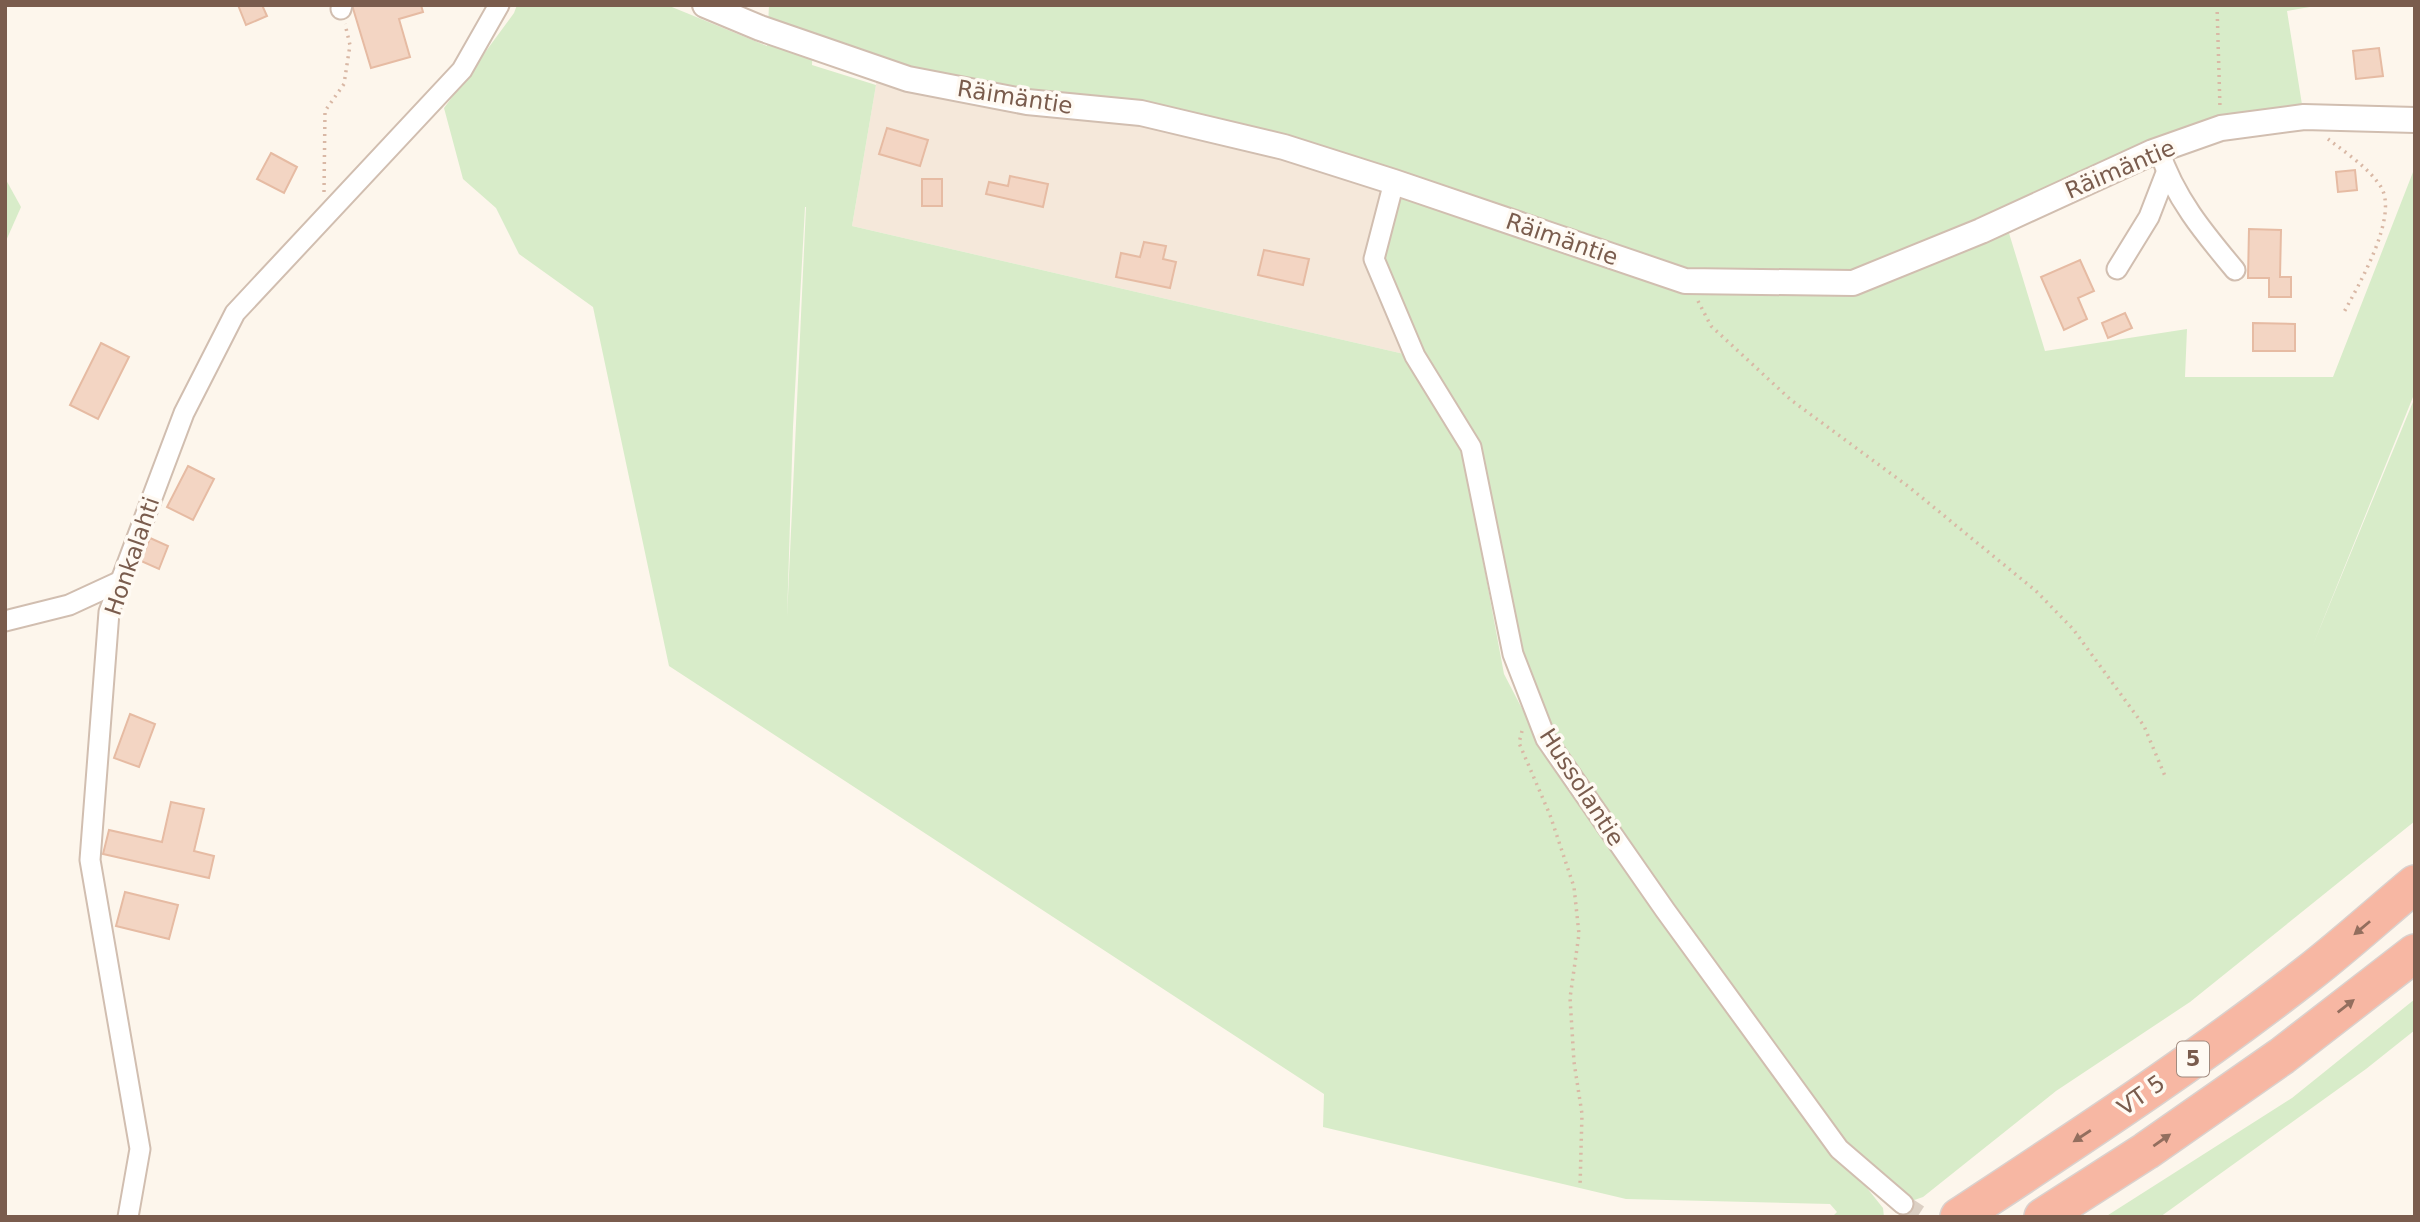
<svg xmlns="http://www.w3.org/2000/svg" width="2420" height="1222" viewBox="0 0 2420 1222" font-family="'DejaVu Sans',sans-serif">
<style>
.residential{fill:#f5e8da}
.green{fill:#d8ecc9;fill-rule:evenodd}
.building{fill:#f3d5c3;stroke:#e6bba3;stroke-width:2}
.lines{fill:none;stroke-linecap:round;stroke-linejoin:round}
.minor-tunnel{stroke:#dcd0c4;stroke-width:19;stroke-dasharray:19 10;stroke-linecap:butt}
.minor-casing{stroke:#d1beb0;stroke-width:23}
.tertiary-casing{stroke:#d1beb0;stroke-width:28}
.motorway-casing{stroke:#dad1cd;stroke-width:40}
.path{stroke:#d9b8a5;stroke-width:3.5;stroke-dasharray:2 5;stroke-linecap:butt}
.minor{stroke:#fff;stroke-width:19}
.tertiary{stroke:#fff;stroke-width:24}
.motorway{stroke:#f7b7a3;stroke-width:37}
.oneway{fill:#936e5e}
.labels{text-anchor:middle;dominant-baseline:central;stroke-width:7;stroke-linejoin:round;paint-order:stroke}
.shield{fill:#fffaf3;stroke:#a28b7f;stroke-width:2}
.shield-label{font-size:21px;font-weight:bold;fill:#7a5c4d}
.street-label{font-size:23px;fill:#7a5c4d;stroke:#fffaf3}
</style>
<rect width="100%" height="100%" fill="#fdf6ec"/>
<path class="residential" d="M877,69L1141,113L1385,179L1366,262L1404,354L852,226L876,85Z"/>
<g class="green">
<path d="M517,5H667L767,46L769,5H2321L2287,11L2304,117L2221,128L2005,220L2045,351L2187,329L2185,377H2333L2415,167V392L2313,645L2415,397V821L2190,1002L2056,1091L1923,1197L1903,1204L1839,1149L1546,739L1513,654L1471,447L1374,259L1394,182L1284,147L1027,102L813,46L812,65L876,85L852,226L1404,354L1462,448L1504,674L1540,743L1755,1048L1883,1208L1884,1217H1832L1837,1212L1830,1204L1626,1199L1323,1127L1324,1094L669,666L593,307L519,254L496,208L463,179L444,108L514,13ZM805,207H806L787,618L793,427Z"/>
<path d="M5,178L21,207L5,243Z"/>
<path d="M2415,999V1030L2366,1069L2160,1217H2105L2292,1098Z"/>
</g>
<g class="building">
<path d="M238,5H262L267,16L246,25Z"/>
<path d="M352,5H421L423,12L399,19L410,57L371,68Z"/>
<path d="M2379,48L2383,76L2356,79L2353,51Z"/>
<path d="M887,128L928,140L920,166L879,154Z"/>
<path d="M271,153L297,167L284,193L257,179Z"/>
<path d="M2355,170L2357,190L2338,192L2336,172Z"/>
<path d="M1010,176L1048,184L1043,207L986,194L989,182L1008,186Z"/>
<rect x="922" y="179" width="20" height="27"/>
<path d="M2249,229L2281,230L2280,277H2291V297H2269V278H2248Z"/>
<path d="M1144,242L1166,246L1163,259L1176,262L1170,288L1116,277L1121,253L1140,257Z"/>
<path d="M1264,250L1309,259L1303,285L1258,275Z"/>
<path d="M2080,260L2094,291L2078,298L2087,319L2064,330L2041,277Z"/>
<path d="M2125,313L2132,328L2108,338L2102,323Z"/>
<path d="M2253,323L2295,324V351H2253Z"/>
<path d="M101,343L129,357L98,419L70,405Z"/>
<path d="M188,466L214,479L193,520L167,507Z"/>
<path d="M150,538L168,546L159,569L141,561Z"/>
<path d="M130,714L155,724L139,767L114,758Z"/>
<path d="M171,802L204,809L194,851L214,856L209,878L103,854L109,830L162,842Z"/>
<path d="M125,892L178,905L169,939L116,926Z"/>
</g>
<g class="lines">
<path class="minor-tunnel" d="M1903,1204L1923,1217"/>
<defs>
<g id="minor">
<path d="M341,9L342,5"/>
<path d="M2159,150C2174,197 2204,233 2235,270"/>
<path d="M1394,182L1374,259L1415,356L1471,447L1513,654L1546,739L1665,910L1839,1149L1903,1204"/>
<path d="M2117,269L2149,217L2166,173"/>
<path d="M5,621L69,605L121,581"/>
<path d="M128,1217L140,1149L90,860L109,612L184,413L235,313L462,70L499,5"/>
</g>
<path id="tertiary" d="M705,5L760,28L908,79L1027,102L1141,113L1284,147L1394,182L1685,281L1853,283L1981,231L2153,152L2221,128L2304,117L2415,120"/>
<g id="motorway">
<path d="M1959,1217C2077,1139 2197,1061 2309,973C2345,945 2379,914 2415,884"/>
<path d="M2043,1217L2146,1151L2282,1056L2415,953"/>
</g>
</defs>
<use href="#minor" class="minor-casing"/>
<use href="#tertiary" class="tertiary-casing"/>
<use href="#motorway" class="motorway-casing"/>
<g class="path">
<path d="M2217,5L2220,108"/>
<path d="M2328,139C2346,153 2368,167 2381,187C2399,217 2358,286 2343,314"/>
<path d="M324,192L325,111L344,84L350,45L345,24"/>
<path d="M1698,301L1711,326L1791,400L1909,487L2036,591L2073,629L2144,726L2165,776"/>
<path d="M1522,731L1519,743L1550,815L1574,887L1579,934L1570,998L1574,1062L1582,1114L1580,1187"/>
</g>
<use href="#minor" class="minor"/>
<use href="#tertiary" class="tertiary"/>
<use href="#motorway" class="motorway"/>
</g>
<defs><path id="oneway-solid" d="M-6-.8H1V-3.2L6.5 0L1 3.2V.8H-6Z" transform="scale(1.75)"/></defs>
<g class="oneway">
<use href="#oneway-solid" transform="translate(2362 928) rotate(140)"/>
<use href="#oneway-solid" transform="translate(2346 1006) rotate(-38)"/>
<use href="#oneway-solid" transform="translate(2082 1136) rotate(147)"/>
<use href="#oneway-solid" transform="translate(2162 1140) rotate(-35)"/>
</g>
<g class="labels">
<rect class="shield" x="2177" y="1041.5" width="32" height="35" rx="5"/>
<g class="shield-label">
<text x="2193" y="1059">5</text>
</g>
<g class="street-label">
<text transform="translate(1015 97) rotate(9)">Räimäntie</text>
<text transform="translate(2120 169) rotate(-23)">Räimäntie</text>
<text transform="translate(1562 239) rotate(19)">Räimäntie</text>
<text transform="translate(132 556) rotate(-71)">Honkalahti</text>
<text transform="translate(1582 787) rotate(57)">Hussolantie</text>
<text transform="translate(2141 1095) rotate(-35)">VT 5</text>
</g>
</g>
<rect width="2420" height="1222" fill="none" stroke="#7a5c4d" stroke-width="14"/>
</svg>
